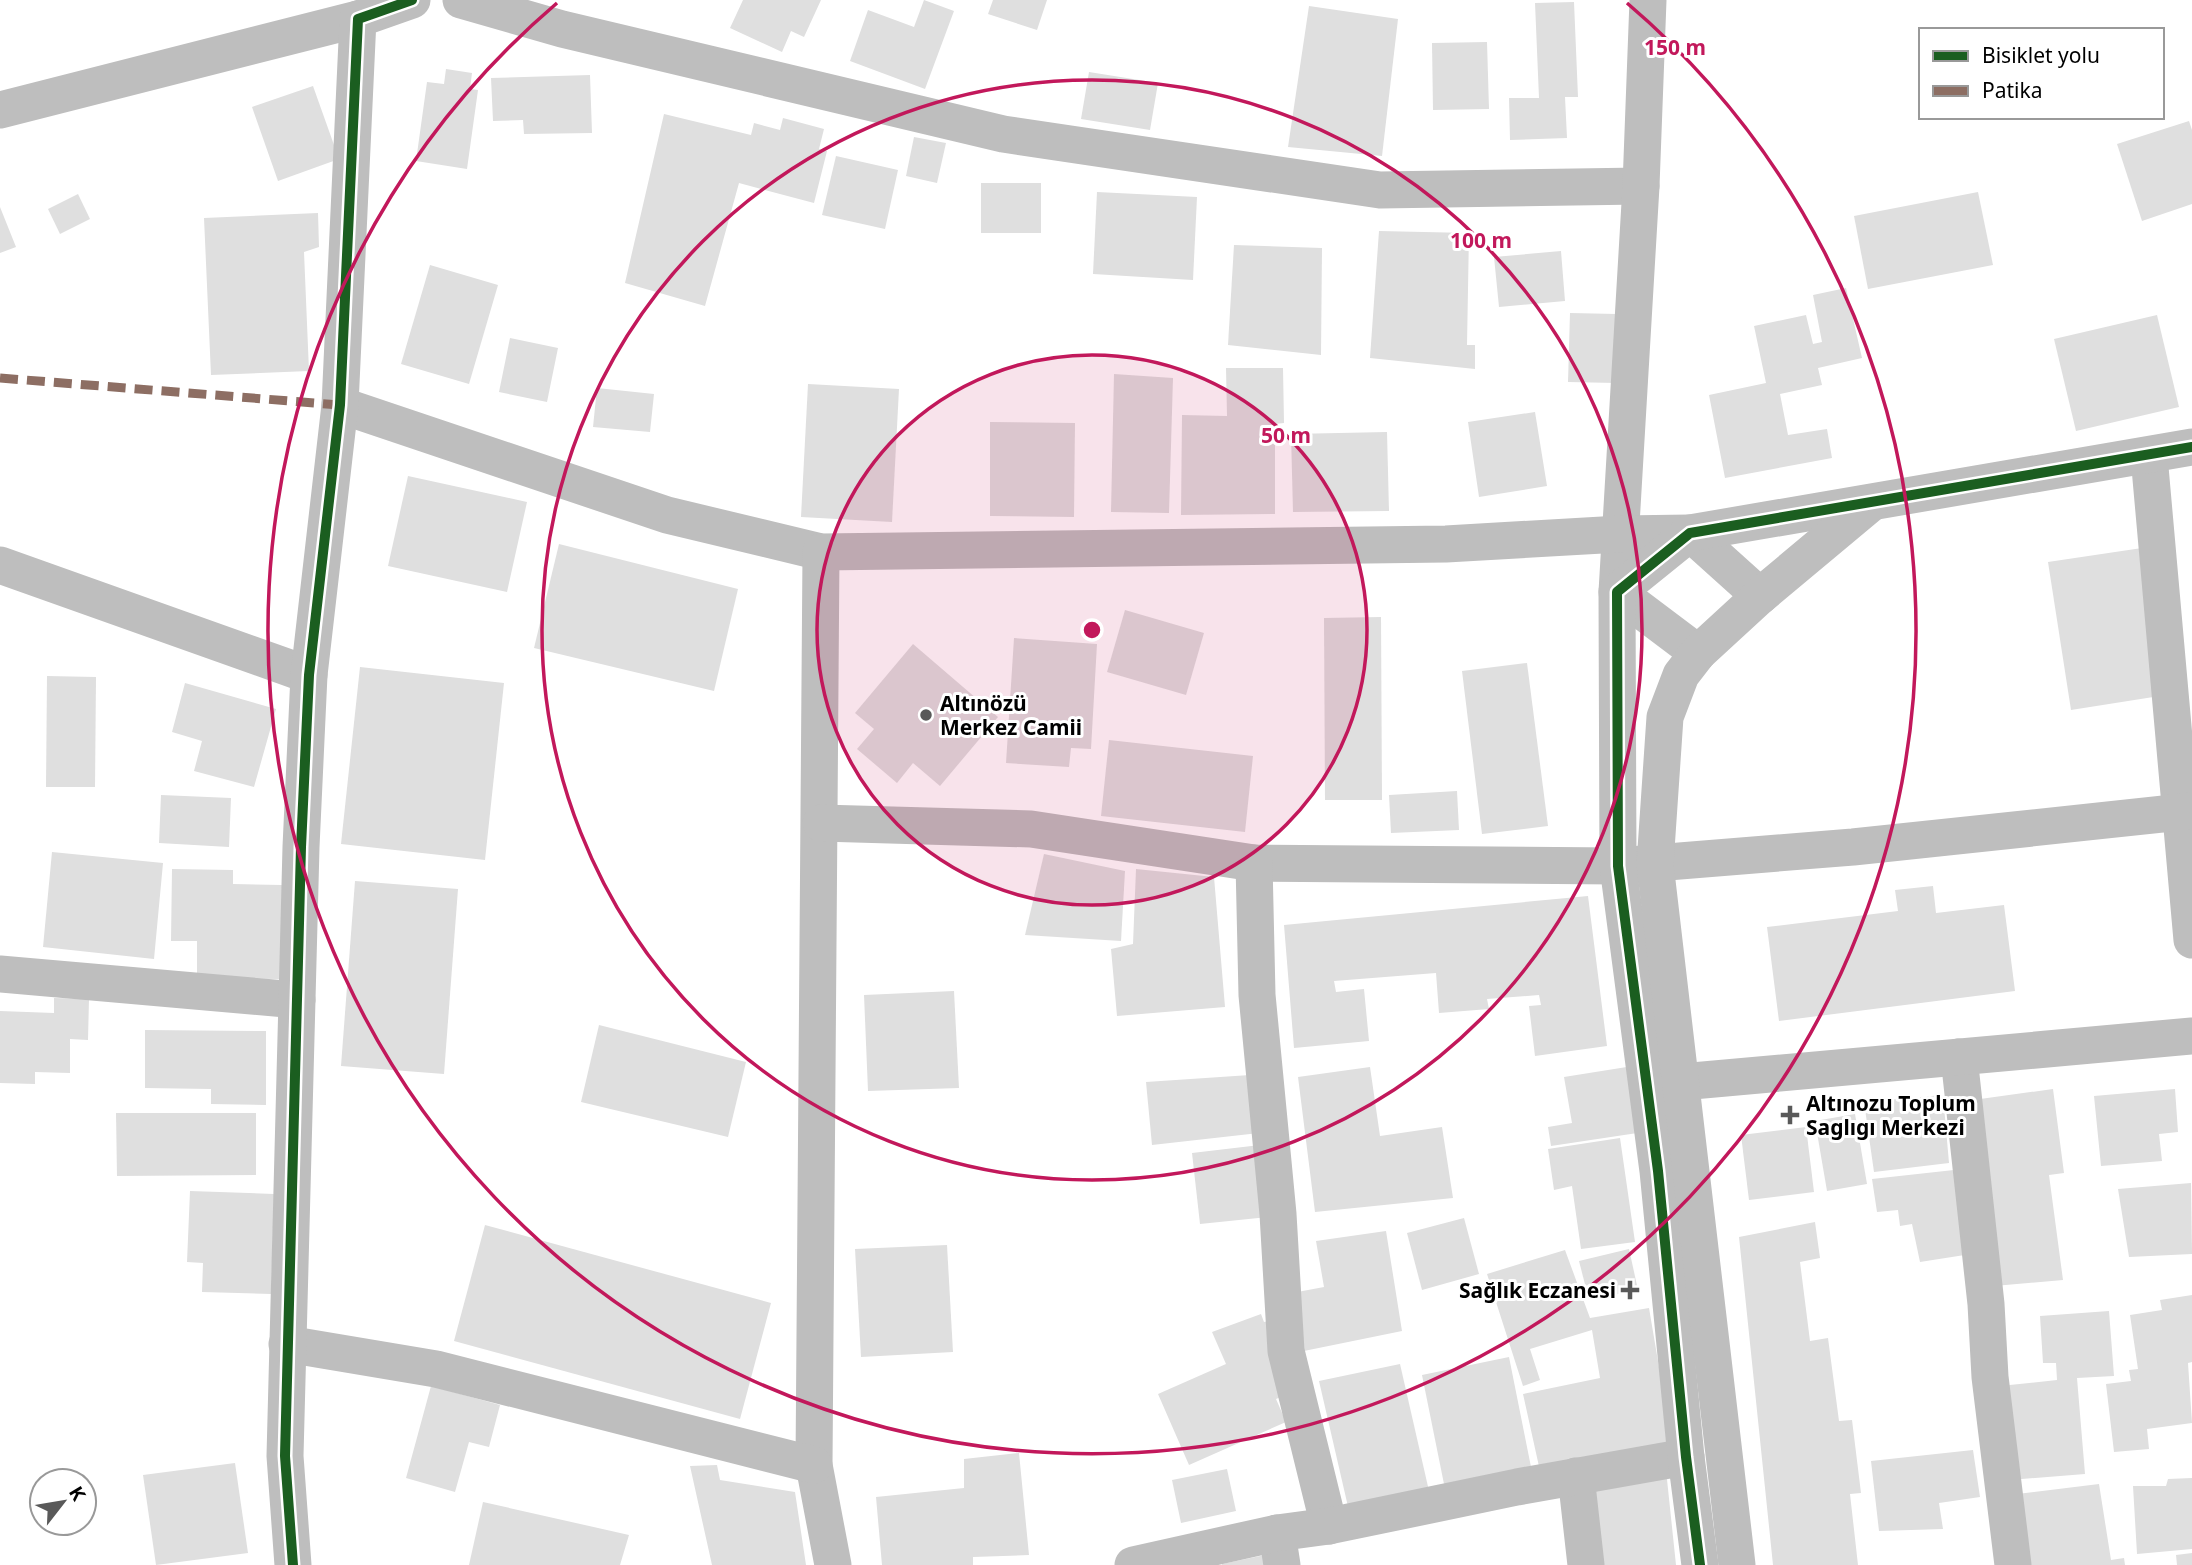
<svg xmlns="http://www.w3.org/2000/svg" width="2192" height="1565" viewBox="0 0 2192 1565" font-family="'Noto Sans',sans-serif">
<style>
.building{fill:#dfdfdf}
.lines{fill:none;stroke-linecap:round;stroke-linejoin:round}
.minor{stroke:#bebebe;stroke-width:37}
.quiet{stroke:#8d6e63;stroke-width:9;stroke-dasharray:18 9;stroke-linecap:butt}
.cycleway-casing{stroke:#fff;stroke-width:15}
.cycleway{stroke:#1b5e20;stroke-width:10}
.ring{fill:none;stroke:#c2185b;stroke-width:3.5}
.poi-dot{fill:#595959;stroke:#fff;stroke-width:2.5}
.labels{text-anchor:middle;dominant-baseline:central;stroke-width:6;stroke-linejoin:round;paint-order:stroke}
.poi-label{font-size:21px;font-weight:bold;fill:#000;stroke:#fff;text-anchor:start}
.centre{fill:#c2185b;stroke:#fff;stroke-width:3.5}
.ring-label{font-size:21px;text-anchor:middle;font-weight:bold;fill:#c2185b;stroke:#fff;stroke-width:6;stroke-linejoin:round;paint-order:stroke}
</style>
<rect width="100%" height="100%" fill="#fff"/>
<g class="building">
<path d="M743,0H821L804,37L791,31L782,52L730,28Z"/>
<path d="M924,0L954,11L925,89L850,61L868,10L914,27Z"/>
<path d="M993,0H1047L1037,30L988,14Z"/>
<path d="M1574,2L1578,97H1565L1567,138L1510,140L1509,98H1539L1535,3Z"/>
<path d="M1309,6L1398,19L1382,156L1288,147Z"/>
<path d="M1487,42L1489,109L1433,110L1432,43Z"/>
<path d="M446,69L472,73L470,89L478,90L467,169L416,161L427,82L444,84Z"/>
<path d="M1089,72L1158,83L1150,130L1081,119Z"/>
<path d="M590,75L592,133L524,134L523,120L493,121L491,78Z"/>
<path d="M313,86L339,159L278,181L252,107Z"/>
<path d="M664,114L751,135L754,123L780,130L783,118L824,129L819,149L827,151L814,203L739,183L705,306L625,283Z"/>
<path d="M2189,121L2192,130V204L2142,221L2117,144Z"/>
<path d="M914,137L946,143L937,183L906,176Z"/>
<path d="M836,156L898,170L885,229L822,215Z"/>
<rect x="981" y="183" width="60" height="50"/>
<path d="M1097,192L1197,197L1193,280L1093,274Z"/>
<path d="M1978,192L1993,265L1868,289L1854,216Z"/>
<path d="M78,194L90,219L60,234L48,209Z"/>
<path d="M0,207L16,247L0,253Z"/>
<path d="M318,213L319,247L304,252L309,371L211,375L204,218Z"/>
<path d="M1379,231L1469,233L1467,345H1475V369L1370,358Z"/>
<path d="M1234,245L1322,248L1321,355L1228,345Z"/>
<path d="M1561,251L1565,301L1499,307L1494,257Z"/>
<path d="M430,265L498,285L469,384L401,364Z"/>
<path d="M1846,288L1862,358L1818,368L1822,385L1780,394L1788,435L1827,429L1832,458L1725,478L1709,395L1766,383L1754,326L1806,315L1813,344L1822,342L1813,295Z"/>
<path d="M1570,313L1617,314L1616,383L1568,382Z"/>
<path d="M2157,315L2179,407L2076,431L2054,339Z"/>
<path d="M510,338L558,348L547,402L499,392Z"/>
<path d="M1226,368H1283L1284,423L1275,424V514L1181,515L1182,415L1227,416Z"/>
<path d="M1114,374L1173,378L1169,513L1111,512Z"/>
<path d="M808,384L899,389L892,522L801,517Z"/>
<path d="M597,388L654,394L650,432L593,427Z"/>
<path d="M1535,412L1547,486L1479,497L1468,422Z"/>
<path d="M990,422L1075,423L1074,517L990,516Z"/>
<path d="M1387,432L1389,511L1293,512L1291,434Z"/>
<path d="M408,476L527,502L507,592L388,566Z"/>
<path d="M559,544L738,589L714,691L534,648Z"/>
<path d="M2142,548L2166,695L2071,710L2048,562Z"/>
<path d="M1125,610L1204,633L1186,695L1107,672Z"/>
<path d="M1381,617L1382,800H1325L1324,618Z"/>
<path d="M1014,638L1097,644L1091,749L1071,748L1069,767L1006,763Z"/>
<path d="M913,644L998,717L940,786L913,763L897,783L857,749L874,729L855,713Z"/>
<path d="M1527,663L1548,826L1482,834L1462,671Z"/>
<path d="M360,667L504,683L485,860L341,844Z"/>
<path d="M47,676L96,677L95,787H46Z"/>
<path d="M185,683L276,709L254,787L194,771L202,741L172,732Z"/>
<path d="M1109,740L1253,756L1245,832L1101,816Z"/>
<path d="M1457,791L1459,830L1391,833L1389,795Z"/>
<path d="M161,795L231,798L229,847L159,843Z"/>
<path d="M52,852L163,863L154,959L43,947Z"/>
<path d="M1044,854L1125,871L1121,941L1025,935Z"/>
<path d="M172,869L233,870V884L282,885L281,979L197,978V941H171Z"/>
<path d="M1136,869L1214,877L1225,1007L1117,1016L1111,949L1133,944Z"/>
<path d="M355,881L458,889L444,1074L341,1066Z"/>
<path d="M1933,886L1936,913L2004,905L2015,991L1779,1021L1767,927L1898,911L1895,890Z"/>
<path d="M1588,896L1607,1046L1535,1056L1529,1006L1541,1005L1539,995L1487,999L1489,1009L1439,1013L1436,973L1334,981L1336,992L1364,989L1369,1041L1294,1048L1284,925Z"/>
<path d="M954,991L959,1088L868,1091L864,995Z"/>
<path d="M54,998L89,999L88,1040L70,1039V1073L35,1072V1084L0,1083V1011L54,1013Z"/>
<path d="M599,1025L746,1062L728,1137L581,1102Z"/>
<path d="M145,1030L266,1031V1105L211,1104V1089L145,1088Z"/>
<path d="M1633,1066L1644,1132L1551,1146L1548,1127L1572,1123L1564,1077Z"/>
<path d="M1370,1067L1380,1136L1442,1127L1453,1198L1315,1212L1298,1077Z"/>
<path d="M1250,1075L1259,1133L1152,1145L1146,1082Z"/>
<path d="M2053,1089L2064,1173L2049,1175L2063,1280L1994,1286L1973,1100Z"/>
<path d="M2175,1089L2178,1132L2159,1134L2162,1161L2101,1166L2094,1096Z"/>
<path d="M1943,1095L1949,1163L1874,1172L1864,1102Z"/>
<path d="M116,1113H256V1175L117,1176Z"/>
<path d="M1855,1114L1867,1184L1827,1191L1815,1121Z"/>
<path d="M1806,1127L1814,1192L1749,1200L1741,1135Z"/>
<path d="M1620,1138L1635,1242L1581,1249L1572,1186L1554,1190L1548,1149Z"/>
<path d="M1260,1145L1268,1217L1200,1224L1192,1153Z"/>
<path d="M1963,1169L1971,1254L1920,1262L1912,1224L1900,1226L1898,1210L1877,1212L1872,1179Z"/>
<path d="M2191,1183L2192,1254L2129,1257L2118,1189Z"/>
<path d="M190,1191L274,1194L271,1294L202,1292L203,1263L187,1262Z"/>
<path d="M1464,1218L1479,1274L1422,1290L1407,1233Z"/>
<path d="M1815,1222L1820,1258L1800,1262L1810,1341L1828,1338L1839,1421L1852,1420L1861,1493L1850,1494L1858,1565H1773L1739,1237Z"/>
<path d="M485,1225L771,1303L740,1419L454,1341Z"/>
<path d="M1386,1231L1402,1331L1299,1352L1292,1293L1324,1287L1316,1241Z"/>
<path d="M947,1245L953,1352L861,1357L855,1249Z"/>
<path d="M1629,1249L1638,1290L1589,1300L1579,1261Z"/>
<path d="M1565,1250L1590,1318L1649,1308L1672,1444L1540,1471L1523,1394L1600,1378L1592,1330L1530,1349L1540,1380L1523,1386L1487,1274Z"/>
<path d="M2192,1295V1362L2188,1363L2192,1423L2147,1429L2149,1449L2114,1452L2106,1384L2131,1381L2129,1370L2138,1369L2130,1315L2162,1310L2160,1300Z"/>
<path d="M2109,1311L2114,1376L2077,1378L2085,1474L2009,1480L2000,1386L2057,1380L2056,1363H2043L2040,1316Z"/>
<path d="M1261,1314L1264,1322L1269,1321L1288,1394L1276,1399L1286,1422L1189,1465L1158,1394L1226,1364L1212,1332Z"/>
<path d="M1509,1357L1531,1467L1444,1484L1422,1375Z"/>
<path d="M1400,1364L1429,1491L1349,1511L1319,1381Z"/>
<path d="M431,1386L500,1405L489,1447L469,1442L455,1492L406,1478Z"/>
<path d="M1973,1450L1980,1497L1939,1503L1943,1529L1879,1531L1871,1461Z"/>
<path d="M1019,1453L1029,1555L973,1557V1565H882L876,1497L964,1488V1459Z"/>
<path d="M235,1463L248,1553L156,1565L143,1475Z"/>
<path d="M717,1465L720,1480L795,1492L806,1565H712L690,1466Z"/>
<path d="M1227,1469L1236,1511L1181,1523L1172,1480Z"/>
<path d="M1666,1470L1676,1565H1603L1591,1484Z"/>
<path d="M2192,1478V1549L2137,1554L2133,1486H2166L2168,1479Z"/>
<path d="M2099,1484L2111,1560L2124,1558L2125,1565H2031L2017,1494Z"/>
<path d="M483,1502L629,1535L620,1565H469Z"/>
<path d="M2192,1553V1565H2177L2176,1555Z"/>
<path d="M1265,1555L1267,1565H1222V1564Z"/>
</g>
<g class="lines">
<g class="minor">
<path d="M461,0L562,29L1003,134L1380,190L1641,186"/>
<path d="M1648,0L1641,186L1617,592L1698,653"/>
<path d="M0,110L358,19"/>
<path d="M340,405L667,515L821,552L1446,544L1620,534L1690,533L1760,596"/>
<path d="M2149,456L2192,940"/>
<path d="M821,552L814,1465L833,1565"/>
<path d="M0,565L309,675"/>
<path d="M821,823L1031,829L1254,863L1618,866L1853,847L2192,811"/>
<path d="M1254,863L1257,995L1278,1214L1286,1351L1329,1526"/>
<path d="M0,974L297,1000"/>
<path d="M1959,1057L1986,1304L1990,1377L2013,1565"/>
<path d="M1681,1082L2192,1036"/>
<path d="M287,1344L436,1369L814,1465"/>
<path d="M1576,1476L1586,1565"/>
<path d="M1277,1533L1282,1565"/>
<path d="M293,1565L285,1456L301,847L309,675L340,405L358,19L412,0"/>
<path d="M1133,1565L1277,1533L1329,1526L1517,1487L1686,1457"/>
<path d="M1700,1565L1686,1457L1658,1171L1618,866L1617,592L1690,533L2192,447"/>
<path d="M1737,1565L1655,864L1665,717L1681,675L1698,653L1760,596L1870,504"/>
</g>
<path class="quiet" d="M0,378L340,405"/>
<defs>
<g id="cycleway">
<path d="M293,1565L285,1456L301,847L309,675L340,405L358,19L412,0"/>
<path d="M1700,1565L1686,1457L1658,1171L1618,866L1617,592L1690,533L2192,447"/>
</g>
</defs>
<use href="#cycleway" class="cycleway-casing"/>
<use href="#cycleway" class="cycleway"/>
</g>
<circle cx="1092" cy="630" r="275" fill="#c2185b" fill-opacity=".12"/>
<g class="ring">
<circle cx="1092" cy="630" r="275"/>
<circle cx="1092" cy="630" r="550"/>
<path d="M1627 3A824 824 0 1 1 557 3"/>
</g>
<g class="poi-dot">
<circle cx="926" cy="715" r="7"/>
<path d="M1786.5 1104.5h7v7h7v7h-7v7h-7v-7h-7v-7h7z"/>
<path d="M1626.5 1279.5h7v7h7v7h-7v7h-7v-7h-7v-7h7z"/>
</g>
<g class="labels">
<g class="poi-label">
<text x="940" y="703">Altınözü<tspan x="940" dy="24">Merkez Camii</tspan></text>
<text x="1806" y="1103">Altınozu Toplum<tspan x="1806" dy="24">Saglıgı Merkezi</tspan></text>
<text x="1616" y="1290" text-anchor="end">Sağlık Eczanesi</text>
</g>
</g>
<circle cx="1092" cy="630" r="10" class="centre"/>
<g class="ring-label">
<text x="1675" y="55">150 m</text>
<text x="1481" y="248">100 m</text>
<text x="1286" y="443">50 m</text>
</g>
<rect x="1919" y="28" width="245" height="91" fill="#ffffff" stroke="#999999" stroke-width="2"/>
<rect x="1933" y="51" width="35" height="10" fill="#1b5e20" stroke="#999999" stroke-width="2"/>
<text x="1982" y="63" font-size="21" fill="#000000">Bisiklet yolu</text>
<rect x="1933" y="86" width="35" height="10" fill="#8d6e63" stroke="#999999" stroke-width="2"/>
<text x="1982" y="98" font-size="21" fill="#000000">Patika</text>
<g transform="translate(63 1502) rotate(59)"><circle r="33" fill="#ffffff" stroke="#999999" stroke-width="2"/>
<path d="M0-5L12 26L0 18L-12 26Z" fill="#595959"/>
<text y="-10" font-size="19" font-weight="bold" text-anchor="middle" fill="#000000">K</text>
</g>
</svg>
